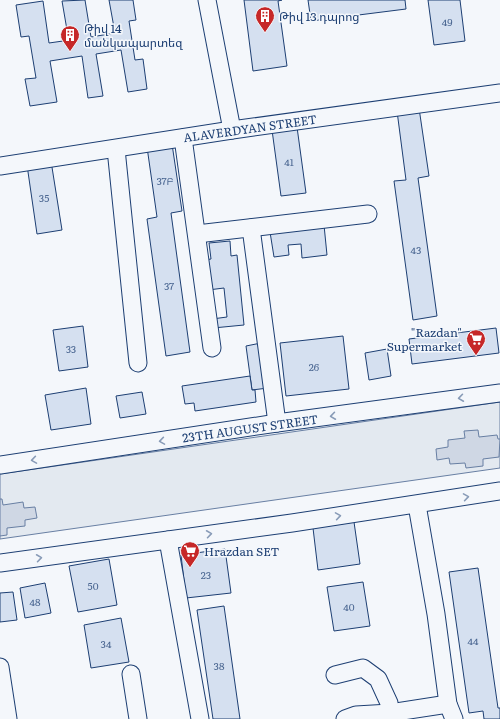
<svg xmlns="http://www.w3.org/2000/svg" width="500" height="719" viewBox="0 0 500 719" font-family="Literata,'Noto Sans Armenian',serif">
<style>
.green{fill:#e3e9f0;stroke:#687fa3}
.water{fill:#cfd7e4;stroke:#687fa3}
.building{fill:#d5e0f0;stroke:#1d3f73}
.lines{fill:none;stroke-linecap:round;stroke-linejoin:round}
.minor-casing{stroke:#1d3f73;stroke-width:19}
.minor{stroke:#f4f7fb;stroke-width:17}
.oneway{stroke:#889bb7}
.labels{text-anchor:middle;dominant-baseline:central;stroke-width:3;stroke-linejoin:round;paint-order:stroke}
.number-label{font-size:10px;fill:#4b6792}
.poi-label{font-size:12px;fill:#1d3f73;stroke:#f4f7fb;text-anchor:start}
.street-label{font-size:12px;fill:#1d3f73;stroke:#f4f7fb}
</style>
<rect width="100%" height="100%" fill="#f4f7fb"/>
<path class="green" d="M500,402V468L0,539V474Z"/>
<g class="water">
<path d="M478,430L479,437L497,435L498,439H500L499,457L483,459V466L466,468L465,463L450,464L449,458L437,460L436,449L448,447V440L465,438L464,431Z"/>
<path d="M0,499H2L3,505L23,502L24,508L35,507L37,518L25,520V526L7,528V535L0,536Z"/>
</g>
<g class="building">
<path d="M85,0L91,37L115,33L109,0H133L136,20L129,21L135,60L143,59L147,89L128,92L121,50L96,54L103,96L88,98L82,56L50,61L57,102L30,106L25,79L36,78L29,36L21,37L16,5L43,1L49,43L77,39L76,28L67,30L62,1Z"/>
<path d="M244,0H282L278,1L287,66L253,71Z"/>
<path d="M308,0H405L406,9L311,21Z"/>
<path d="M428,0H460L465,41L434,45Z"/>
<path d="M419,108L429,176L418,178L437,316L413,320L394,181L406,180L397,111Z"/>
<path d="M297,127L306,193L281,196L272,130Z"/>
<path d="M172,144L182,211L171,213L190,352L166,356L147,219L157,217L147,147Z"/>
<path d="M51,161L62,230L37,234L27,165Z"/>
<path d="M324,225L327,255L302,258L301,244L288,245L289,255L274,257L270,232Z"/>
<path d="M230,241L231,256L237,255L244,325L213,328L212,319L227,317L224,288L208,290L205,260L211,259L209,243Z"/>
<path d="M83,326L88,367L59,371L53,330Z"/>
<path d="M496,328L499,353L412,364L409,339Z"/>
<path d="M343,336L349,389L286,396L280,343Z"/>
<path d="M261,343L268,388L252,390L246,346Z"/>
<path d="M387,349L391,376L369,380L365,353Z"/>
<path d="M250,376L252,390H255L256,402L195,411L194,403L185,404L182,386Z"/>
<path d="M86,388L91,424L51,430L45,395Z"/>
<path d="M142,392L146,414L120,418L116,396Z"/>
<path d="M354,522L360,564L318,570L313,528Z"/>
<path d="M225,549L231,593L186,598L181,555Z"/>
<path d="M109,559L117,605L78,612L69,566Z"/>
<path d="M478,568L498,708H500V719H484L483,711L469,713L449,572Z"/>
<path d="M363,582L370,626L334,631L327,587Z"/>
<path d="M45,583L51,613L25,618L20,588Z"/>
<path d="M13,592L17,620L0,622V593Z"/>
<path d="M224,606L240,719H213L197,610Z"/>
<path d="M121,618L129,662L91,668L84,625Z"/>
</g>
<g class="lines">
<defs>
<g id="minor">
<path d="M207,0L232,130"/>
<path d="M183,138L212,348"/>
<path d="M116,149L138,363"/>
<path d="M0,166L232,130L500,93"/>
<path d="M251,228L277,423"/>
<path d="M197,234L368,214"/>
<path d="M0,465L277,423L500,393"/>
<path d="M417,505L436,614L448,704L454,719"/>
<path d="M168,540L200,719"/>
<path d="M0,563L292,523L500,491"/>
<path d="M0,667L8,719"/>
<path d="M131,674L138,719"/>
<path d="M335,675L363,668L378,679L389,703L391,719"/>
<path d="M345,719L356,715L390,713L448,704"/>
</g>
</defs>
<use href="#minor" class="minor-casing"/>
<use href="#minor" class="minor"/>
</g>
<defs><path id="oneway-chevron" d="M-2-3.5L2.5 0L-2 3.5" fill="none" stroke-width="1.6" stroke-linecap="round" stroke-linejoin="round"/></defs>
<g class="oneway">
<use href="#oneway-chevron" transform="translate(461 398) rotate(172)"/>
<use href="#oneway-chevron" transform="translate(333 416) rotate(172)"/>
<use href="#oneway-chevron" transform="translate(162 441) rotate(171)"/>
<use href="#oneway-chevron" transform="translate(34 460) rotate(171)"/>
<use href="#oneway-chevron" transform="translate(466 497) rotate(-9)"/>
<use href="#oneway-chevron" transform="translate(338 516) rotate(-9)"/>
<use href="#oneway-chevron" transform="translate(209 534) rotate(-8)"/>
<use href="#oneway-chevron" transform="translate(39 558) rotate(-8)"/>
</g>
<defs>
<symbol id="building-pin" viewBox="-11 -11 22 30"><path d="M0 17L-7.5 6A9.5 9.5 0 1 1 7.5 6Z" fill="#c62828" stroke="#f4f7fb"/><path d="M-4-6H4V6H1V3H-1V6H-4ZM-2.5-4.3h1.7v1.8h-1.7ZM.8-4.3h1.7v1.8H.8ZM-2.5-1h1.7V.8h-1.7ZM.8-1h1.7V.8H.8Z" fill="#fff"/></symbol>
<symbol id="supermarket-pin" viewBox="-11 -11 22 30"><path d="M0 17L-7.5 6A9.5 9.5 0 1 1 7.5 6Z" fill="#c62828" stroke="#f4f7fb"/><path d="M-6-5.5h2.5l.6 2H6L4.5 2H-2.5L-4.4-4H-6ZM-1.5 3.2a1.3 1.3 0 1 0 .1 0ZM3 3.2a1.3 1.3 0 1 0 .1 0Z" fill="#fff"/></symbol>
</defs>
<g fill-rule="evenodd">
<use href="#building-pin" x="254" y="5" width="22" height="30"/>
<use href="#building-pin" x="59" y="24" width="22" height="30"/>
<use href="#supermarket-pin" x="465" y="328" width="22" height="30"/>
<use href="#supermarket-pin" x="179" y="540" width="22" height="30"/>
</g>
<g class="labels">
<g class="number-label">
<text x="447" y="21">49</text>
<text x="289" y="161">41</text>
<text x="165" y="180">37Բ</text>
<text x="44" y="197">35</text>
<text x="416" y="249">43</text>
<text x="169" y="285">37</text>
<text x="71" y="348">33</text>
<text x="314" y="366">26</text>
<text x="206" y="574">23</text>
<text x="93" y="585">50</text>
<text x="35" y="601">48</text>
<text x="349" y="606">40</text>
<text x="473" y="640">44</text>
<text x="106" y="643">34</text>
<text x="219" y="665">38</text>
</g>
<g class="poi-label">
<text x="279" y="16">Թիվ 13 դպրոց</text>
<text x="84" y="28">Թիվ 14<tspan x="84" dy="14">մանկապարտեզ</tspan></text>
<text x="462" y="332" text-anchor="end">"Razdan"<tspan x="462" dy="14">Supermarket</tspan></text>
<text x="204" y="551">Hrazdan SET</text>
</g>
<g class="street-label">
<text transform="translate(250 128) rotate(-8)">ALAVERDYAN STREET</text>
<text transform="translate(250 428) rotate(-8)">23TH AUGUST STREET</text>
</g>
</g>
</svg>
